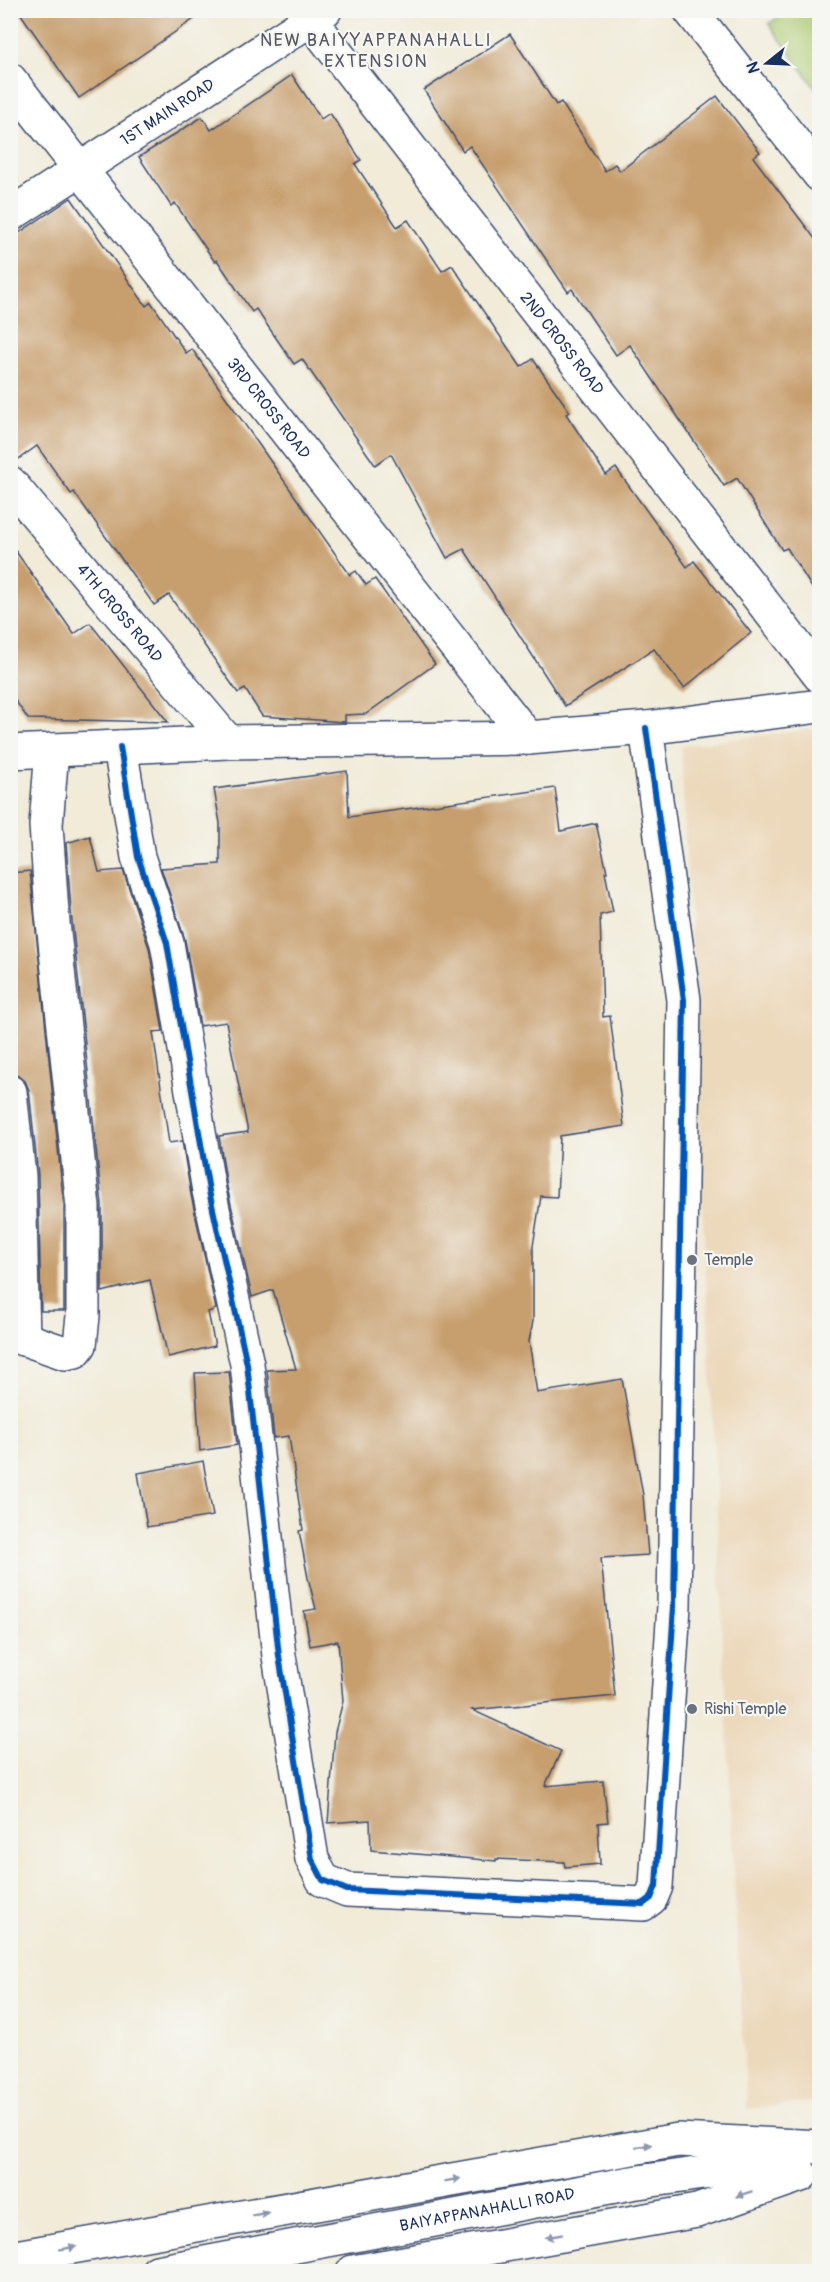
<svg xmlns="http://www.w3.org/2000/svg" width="830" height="2282" viewBox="0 0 830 2282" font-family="Pangolin,sans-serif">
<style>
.built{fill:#ecd8ba}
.green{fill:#aecb72;stroke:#647d68;stroke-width:1.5}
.building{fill:#c79f6e}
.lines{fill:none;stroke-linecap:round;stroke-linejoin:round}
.minor-casing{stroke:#3b4b70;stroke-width:36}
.minor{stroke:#fff;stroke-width:33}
.cycleway-casing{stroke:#f6f6f2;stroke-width:10}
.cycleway{stroke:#0057b8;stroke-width:6}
.oneway{fill:#8d97ae}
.worship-dot{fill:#6b7280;stroke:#f6f6f2;stroke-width:2}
.labels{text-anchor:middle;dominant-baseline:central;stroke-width:4.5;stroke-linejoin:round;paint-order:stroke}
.street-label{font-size:16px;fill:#1b2f5e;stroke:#f6f6f2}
.worship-label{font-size:16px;fill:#5b616d;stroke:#f6f6f2;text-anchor:start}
.neighbourhood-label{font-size:18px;letter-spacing:1.5px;fill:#575664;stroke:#f6f6f2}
</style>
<rect width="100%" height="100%" fill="#f6f6f2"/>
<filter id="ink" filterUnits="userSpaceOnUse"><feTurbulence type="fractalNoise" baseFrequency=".0167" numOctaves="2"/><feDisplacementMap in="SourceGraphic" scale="12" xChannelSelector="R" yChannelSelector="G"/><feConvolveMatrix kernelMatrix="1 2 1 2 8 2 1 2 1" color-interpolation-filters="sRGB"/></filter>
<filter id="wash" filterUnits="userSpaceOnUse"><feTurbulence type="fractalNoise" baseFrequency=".008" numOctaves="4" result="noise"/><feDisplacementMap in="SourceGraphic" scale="24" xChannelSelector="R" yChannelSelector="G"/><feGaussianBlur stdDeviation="1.35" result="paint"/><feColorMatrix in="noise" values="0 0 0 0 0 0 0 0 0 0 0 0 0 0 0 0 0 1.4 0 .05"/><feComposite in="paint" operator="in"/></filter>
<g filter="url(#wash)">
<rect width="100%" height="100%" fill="#f1ebd8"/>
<path class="built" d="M819,728V2101L747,2109L736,1919L681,746Z"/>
<path class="green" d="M788,10L819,11V93L769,24Z"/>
<g id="blocks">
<g class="building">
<path d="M18,10H207L79,98Z"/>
<path d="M510,34L556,105L561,102L605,171L615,164L620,171L717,96L760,152L753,157L819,244V599L787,548L782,550L737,478L724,486L630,345L616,355L572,289L568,292L470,146L463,151L424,90Z"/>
<path d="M292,75L321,119L330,113L361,160L355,164L397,227L408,220L442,271L452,265L521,367L533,359L570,412L566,414L606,475L616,468L687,567L694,561L751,633L684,688L654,649L565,706L464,549L447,558L391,454L375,465L302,359L294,364L256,309L252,312L217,260L215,262L175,203L171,206L139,157L202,117L211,130Z"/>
<path d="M71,198L146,306L151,302L186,353L192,349L350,575L356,571L366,585L375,579L435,664L366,714L345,715V722L262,716L245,689L238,693L169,595L154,605L74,492L71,494L37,446L10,465V239Z"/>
<path d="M10,543L74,634L90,623L168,722L28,719L10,693Z"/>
<path d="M347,771L349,817L555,788L561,831L596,823L607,872H605L613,912L600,915L603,1017L610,1016L624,1126L560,1136L557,1197L541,1196L533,1246V1321L529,1341L537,1393L622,1379L643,1495L648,1555L601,1558L615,1696L472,1710L561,1751L545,1786L603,1781L608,1822L598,1823L600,1864L565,1867L564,1862L496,1859V1861L371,1850L370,1820L328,1823L335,1732L343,1701L338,1641L310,1646L304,1611L316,1609L308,1578L299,1531L303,1530L289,1436L274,1438L267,1370L296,1369L273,1290L252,1297L227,1187L219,1136L248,1132L226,1022L200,1026L185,940L161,868L220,864V823L214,789Z"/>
<path d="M90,836L99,872L123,870L149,948L163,1031L153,1032L169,1143L182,1141L191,1195L216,1309L208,1312L215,1346L168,1357L150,1280L102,1292V1205L71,911L66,843Z"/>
<path d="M30,871L64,1208V1311H41L38,1175L29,1090L25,1081L18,1075L10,1074V873Z"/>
<path d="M229,1372L237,1445L200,1451L195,1373Z"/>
<path d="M203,1461L213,1516L147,1527L138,1473Z"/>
</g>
</g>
</g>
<g filter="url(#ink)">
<use href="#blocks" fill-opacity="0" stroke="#3b4b70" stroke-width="1.5"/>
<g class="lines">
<defs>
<g id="minor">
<path id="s1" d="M303,10L820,676"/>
<path d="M690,10L820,175"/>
<path id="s2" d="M10,80L528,738"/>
<path id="s3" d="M10,215L325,10"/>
<path id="s4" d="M10,483L228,742"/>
<path d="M120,747L138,857L167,943L209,1191L247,1364L279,1656L312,1859L323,1880L347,1890L643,1904L651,1898L656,1886L674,1606L684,1000L646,728"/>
<path d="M10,752L228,742L528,738L646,728L820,706"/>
<path d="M10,1092L19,1176L23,1339"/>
<path d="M10,1334L65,1353L75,1351L80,1345L83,1316V1207L52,913L46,825L52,750"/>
<path d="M10,2258L678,2140L820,2147"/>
<path id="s5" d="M157,2272L631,2183L797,2160"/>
<path d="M353,2272L697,2211L801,2175"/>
</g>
</defs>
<use href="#minor" class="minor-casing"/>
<use href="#minor" class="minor"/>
<defs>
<path id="cycleway" d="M120,747L138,857L167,943L209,1191L247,1364L279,1656L312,1859L323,1880L347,1890L643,1904L651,1898L656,1886L674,1606L684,1000L646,728"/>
</defs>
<use href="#cycleway" class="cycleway-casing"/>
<use href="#cycleway" class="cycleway"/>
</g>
<defs><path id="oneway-solid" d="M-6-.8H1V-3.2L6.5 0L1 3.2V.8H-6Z" transform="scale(1.5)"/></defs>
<g class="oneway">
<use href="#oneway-solid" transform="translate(644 2146) rotate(-10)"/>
<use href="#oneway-solid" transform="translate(452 2180) rotate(-10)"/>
<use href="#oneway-solid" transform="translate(744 2194) rotate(161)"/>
<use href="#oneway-solid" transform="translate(260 2214) rotate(-10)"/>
<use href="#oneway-solid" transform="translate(554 2236) rotate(170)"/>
<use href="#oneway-solid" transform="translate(68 2248) rotate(-10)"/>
</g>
</g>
<g class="worship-dot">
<circle cx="692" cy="1260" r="6"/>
<circle cx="692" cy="1709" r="6"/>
</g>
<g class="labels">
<g class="street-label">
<text stroke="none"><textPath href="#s3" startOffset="188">1ST MAIN ROAD</textPath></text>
<text stroke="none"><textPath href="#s1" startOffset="422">2ND CROSS ROAD</textPath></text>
<text stroke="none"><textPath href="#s2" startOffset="418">3RD CROSS ROAD</textPath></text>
<text stroke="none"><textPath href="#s4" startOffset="170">4TH CROSS ROAD</textPath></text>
<text stroke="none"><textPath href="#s5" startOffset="336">BAIYAPPANAHALLI ROAD</textPath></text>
</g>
<g class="worship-label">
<text x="704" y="1260">Temple</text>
<text x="704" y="1709">Rishi Temple</text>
</g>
<g class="neighbourhood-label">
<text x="376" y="40">NEW BAIYYAPPANAHALLI<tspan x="376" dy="21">EXTENSION</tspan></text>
</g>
</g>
<rect width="830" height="2282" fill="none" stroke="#f6f6f2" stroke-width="36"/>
<g transform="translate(767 63) rotate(252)" stroke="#f6f6f2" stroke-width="4.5" paint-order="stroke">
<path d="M0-4.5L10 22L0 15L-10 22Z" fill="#1b2f5e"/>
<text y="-9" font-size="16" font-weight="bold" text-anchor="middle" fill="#1b2f5e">N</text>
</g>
</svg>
